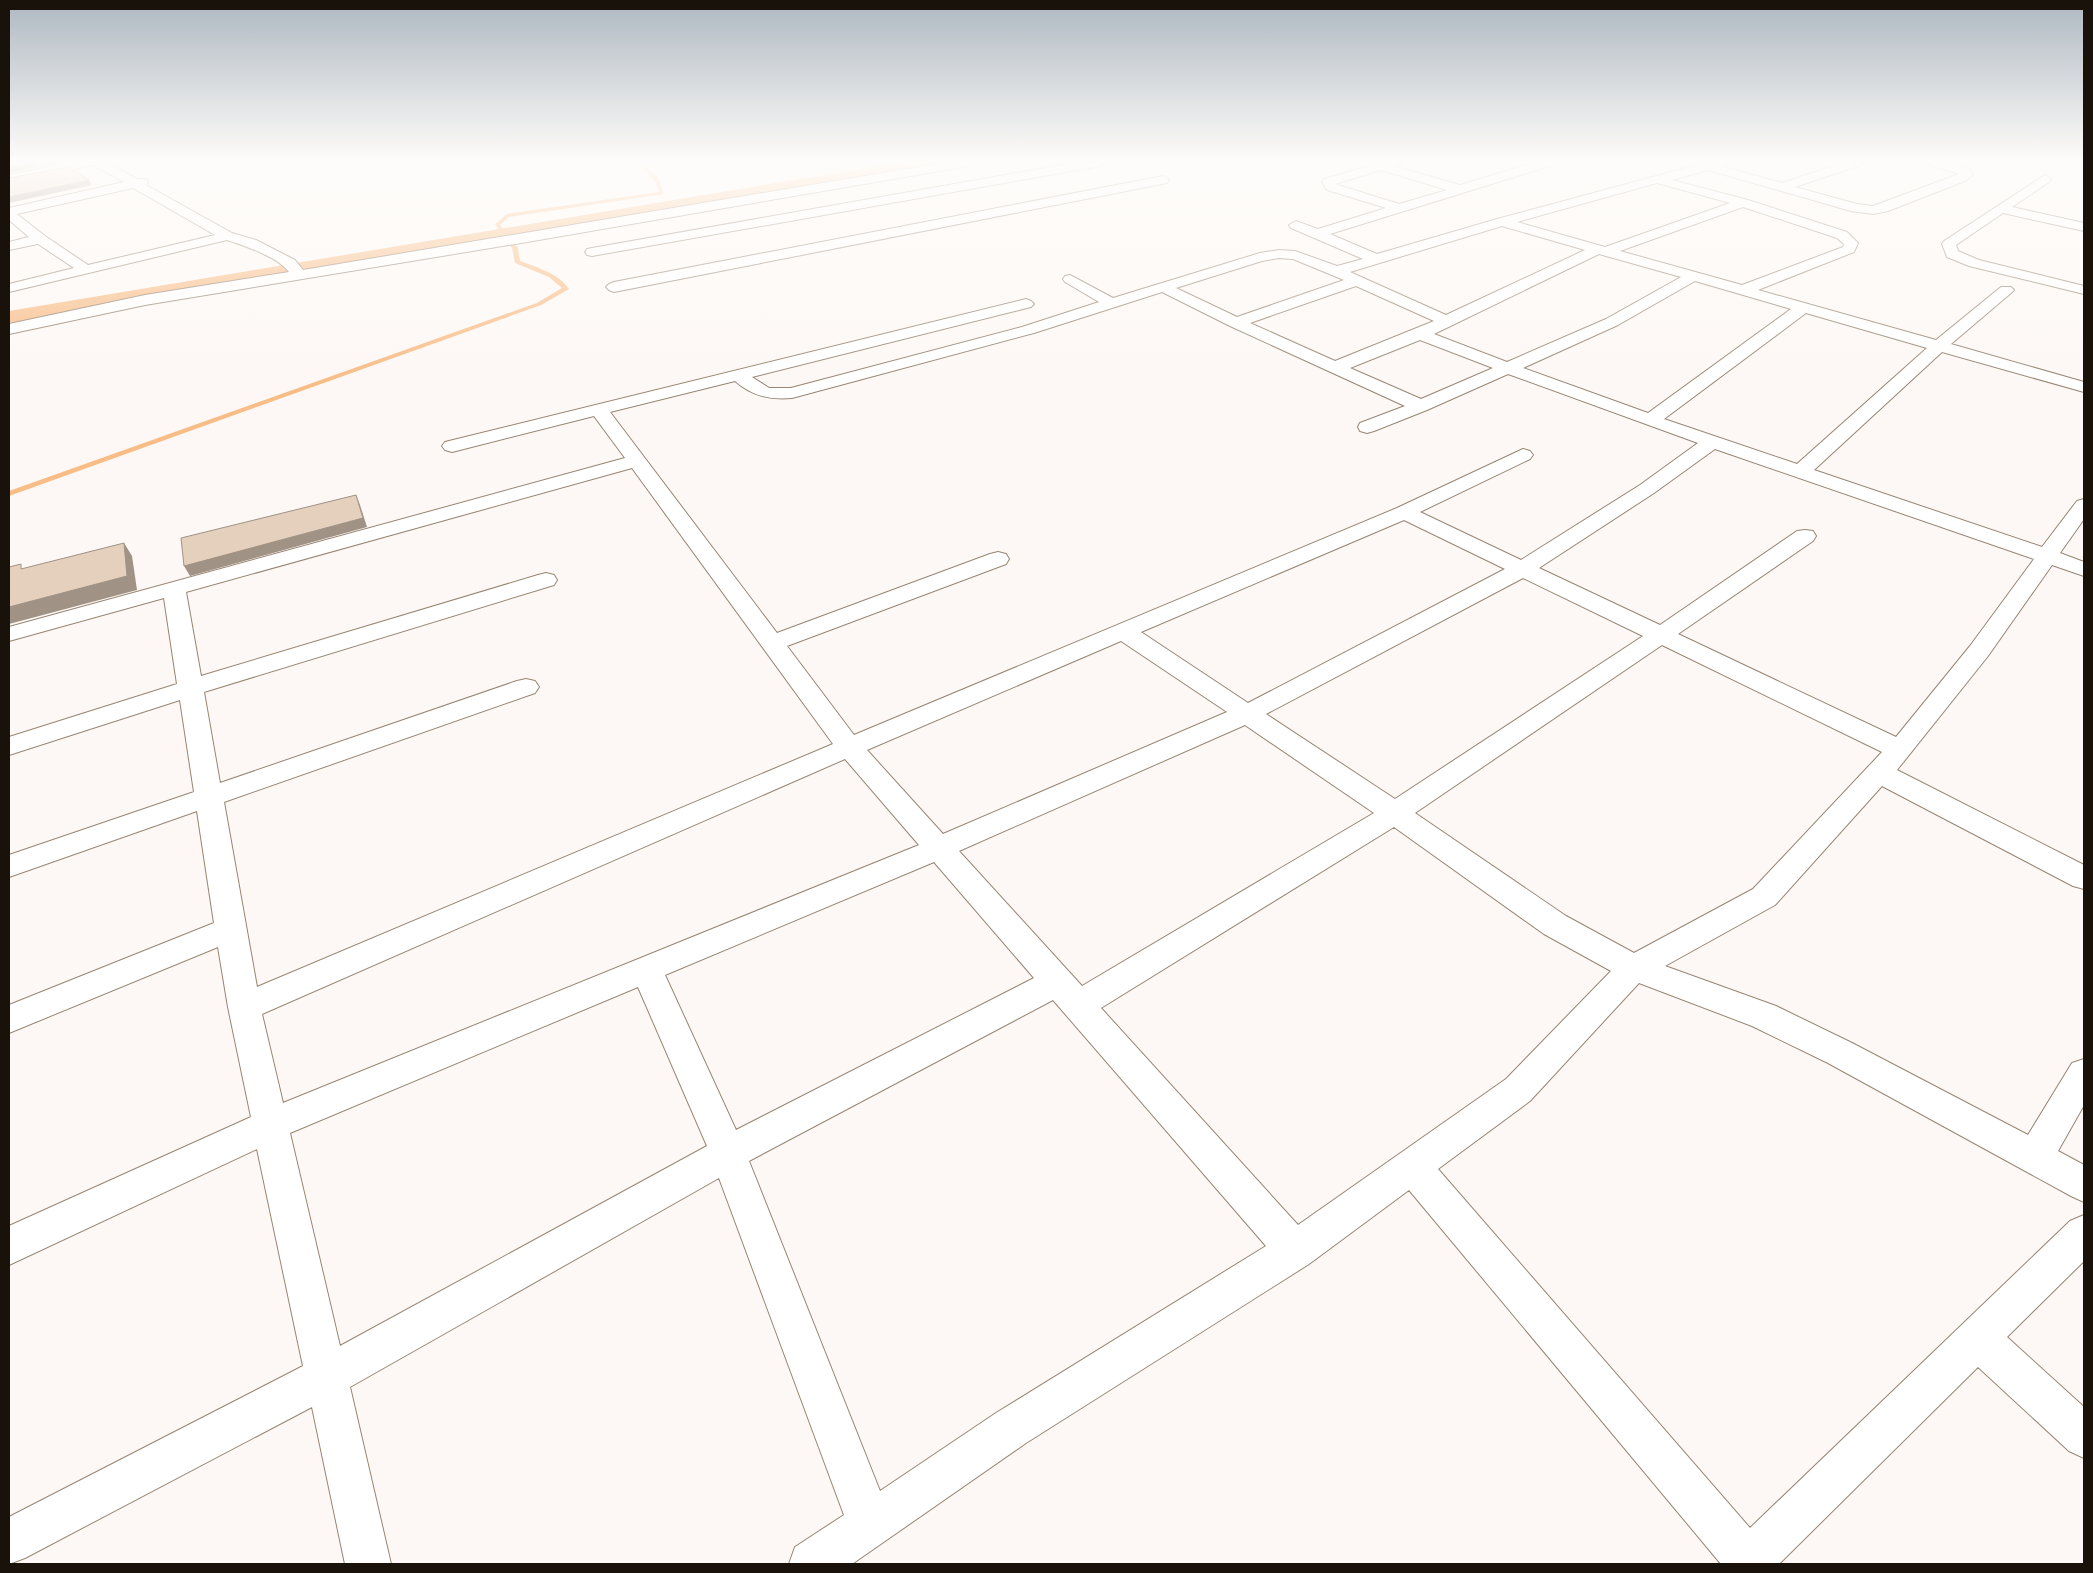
<svg xmlns="http://www.w3.org/2000/svg" width="2093" height="1573" viewBox="0 0 2093 1573" font-family="Signika,sans-serif">
<style>
.lines{fill:none;stroke-linecap:round;stroke-linejoin:round}
.stream{fill:#f8bd87;fill-rule:evenodd}
.canal{fill:#f8bd87;fill-rule:evenodd}
.minor-casing{stroke:#988573;stroke-width:2}
.minor{fill:#fff;fill-rule:evenodd}
.shaded-wall{fill:#a09284}
.building{fill:#e5d0bd;stroke:#a09284}
</style>
<rect width="100%" height="100%" fill="#fdf8f5"/>
<g class="lines">
<path class="stream" d="M636,162H641L659,179L664,194L509,217L500,225L518,248L520,261C538,268 558,273 569,289L541,305L9,496V491L537,303L562,288L549,277L515,263L512,248L495,224L507,214L659,192L655,181Z"/>
<path class="canal" d="M901,162H939L937,165L931,167L9,323V311Z"/>
<defs>
<g id="minor">
<path d="M73,162H106L137,179H146L148,182L146,185L232,233L256,240L295,260L303,270L948,162H975L969,166L527,242L145,305L9,334V324L145,295L289,272C278,257 245,246 227,240L9,292V284L74,268L38,244L9,250V242L29,237L9,220V208L124,182L93,165L9,183V175ZM133,188L215,235L88,265L45,236L17,214Z"/>
<path d="M1079,162H1106L1100,166L592,256L587,255L585,252L587,249L592,248Z"/>
<path d="M1369,162H1401L1394,166L1460,185L1536,162H1555L1553,165L1330,234L1377,254L1497,219L1708,162H1728L1721,166L1782,183L1845,162H1863L1861,165L1795,187L1857,204L1873,206L1959,174L1930,165L1928,162C1944,162 1962,161 1973,174L1965,181L1888,211L1873,214L1851,211L1708,170L1672,180L1748,200L1847,232L1858,243L1854,252L1758,290L1936,340L2001,287H2011L2014,290L2011,293L1951,344L2084,382V392L1942,352L1814,470L2042,547L2077,501L2084,499V519L2060,553L2084,562V576L2052,565L1988,656L1897,770L2084,865V889L2073,886L1882,786L1775,905L1665,966L1776,1006L1852,1043L2028,1135L2072,1063L2084,1059V1105L2058,1151L2084,1165V1202L2071,1196L1828,1063L1752,1026L1639,983L1530,1101L1438,1169L1750,1528L2070,1221L2084,1215V1261L2007,1337L2084,1407V1458L2069,1451L1978,1367L1779,1564H1721L1409,1190L1309,1264L1026,1443L852,1564H789L795,1547L844,1515L719,1178L350,1387L391,1564H345L312,1407L25,1558L9,1564V1517L303,1366L257,1149L9,1265V1226L251,1117L228,1007L218,947L9,1033V1005L214,923L197,811L9,877V855L194,792L180,700L9,755V737L177,684L164,598L9,641V627L625,458L594,416L452,452L445,450L442,446L445,442L1026,299L1031,301L1034,304L1031,307L752,377L769,388H791L1022,327L1099,302L1065,282L1063,279L1065,276L1070,275L1113,298L1260,253L1279,250L1295,251L1337,266L1363,259L1291,228L1289,225L1296,221L1318,229L1386,208L1327,190L1322,182L1324,179L1369,166ZM1381,170L1447,190L1399,204L1335,184ZM1657,183L1730,203L1605,247L1517,222ZM1743,207L1837,238L1844,244L1843,247L1742,285L1620,251ZM1502,226L1585,250L1446,315L1350,272ZM1599,254L1681,277L1606,319L1507,362L1434,334ZM1279,258L1293,259L1344,280L1237,317L1176,288L1262,261ZM1695,281L1791,309L1648,413L1523,368L1618,325ZM1356,286L1434,321L1335,361L1250,323ZM1162,292L1230,326L1405,406L1360,423L1358,427L1360,431L1367,433L1374,431L1427,410L1508,374L1698,443L1640,485L1521,560L1420,512L1530,459L1533,455L1530,451L1523,449L1397,508L854,735L787,646L1006,564L1009,559L1006,554L998,552L990,554L777,633L610,412L735,381C752,396 770,400 792,398L1034,333ZM1806,313L1927,348L1797,464L1664,419ZM1420,340L1493,368L1421,399L1350,368ZM1715,449L2034,559L1970,646L1896,737L1678,634L1813,541L1816,536L1813,531L1805,530L1797,531L1660,625L1539,568L1654,493ZM632,468L833,744L257,987L224,802L535,693L539,687L535,681L526,679L517,681L220,783L204,692L554,585L557,580L554,575L546,573L538,575L201,676L186,592ZM1404,520L1505,569L1248,703L1141,632ZM1523,578L1643,636L1395,799L1266,714ZM1121,641L1227,712L943,834L867,750ZM1662,645L1882,752L1753,889L1634,953L1566,916L1415,813ZM1245,725L1374,813L1082,986L959,851ZM845,759L919,845L283,1103L262,1014ZM1394,827L1544,934L1611,971L1506,1079L1298,1225L1101,1008ZM934,862L1034,978L736,1130L665,975ZM638,987L707,1146L340,1346L290,1133ZM1053,1000L1266,1246L996,1413L880,1491L749,1161Z"/>
<path d="M2045,175L2051,179L2049,182L2012,207L2084,223V231L2003,213L1956,245L1958,251L1979,260L2084,286V294L1969,266L1947,257L1942,244L1944,241Z"/>
<path d="M1163,176L1169,180L1167,183L614,292L609,290L606,287L609,284L614,282Z"/>
</g>
</defs>
<use href="#minor" class="minor-casing"/>
<use href="#minor" class="minor"/>
</g>
<g class="shaded-wall">
<path d="M35,162H56L57,163L9,173V167Z"/>
<path d="M89,180L92,185L9,203V197Z"/>
<path d="M356,495L360,505L367,527L190,576L184,566Z"/>
<path d="M124,543L132,556L137,590L9,624V607Z"/>
</g>
<g class="building">
<path d="M9,162H35L9,167Z"/>
<path d="M68,167L89,180L9,197V178Z"/>
<path d="M356,495L363,518L184,566L181,538Z"/>
<path d="M124,543L127,576L9,607V567L21,564V569Z"/>
</g>
<linearGradient id="sky" x2="0" y2="1"><stop stop-color="#aeb8c1"/><stop offset="0.42" stop-color="#fefcfa"/><stop offset="1" stop-color="#fefcfa" stop-opacity="0"/></linearGradient>
<rect width="2093" height="382" fill="url(#sky)"/>
<rect width="2093" height="1573" fill="none" stroke="#19120b" stroke-width="20"/>
</svg>
